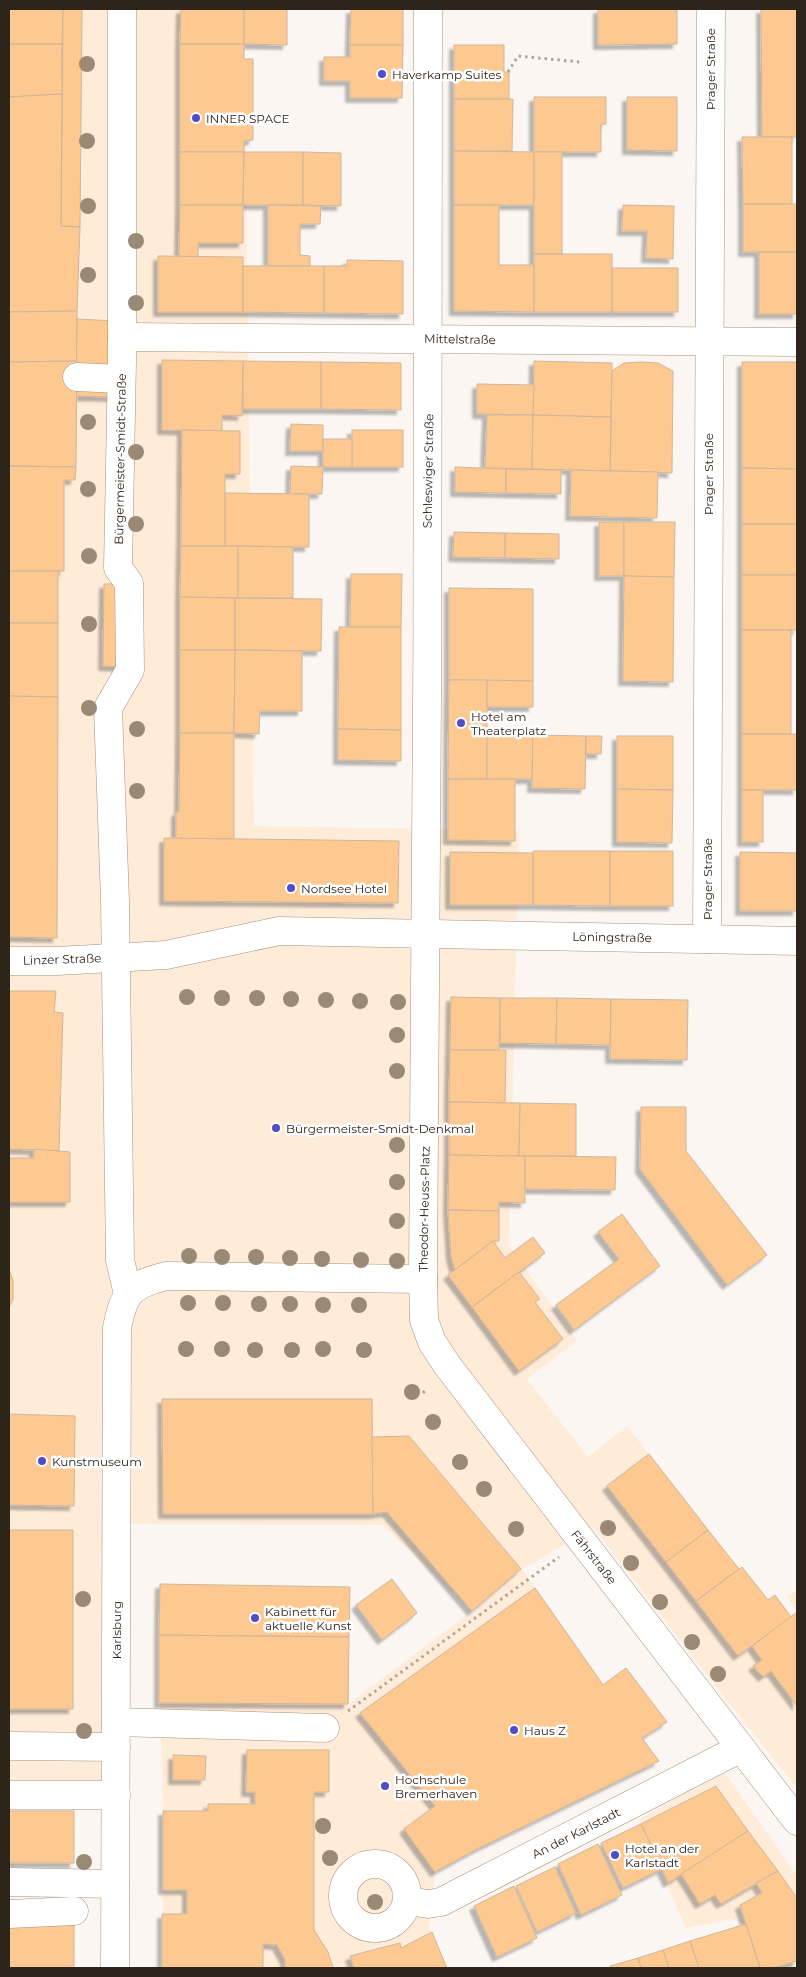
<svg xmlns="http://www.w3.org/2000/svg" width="806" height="1977" viewBox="0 0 806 1977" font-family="Montserrat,sans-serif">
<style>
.built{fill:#feecd9}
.building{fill:#fdc990;stroke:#cdb69e;filter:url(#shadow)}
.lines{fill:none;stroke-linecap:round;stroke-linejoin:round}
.minor-casing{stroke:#a8927a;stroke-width:29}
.path{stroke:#ada69f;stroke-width:3;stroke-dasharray:2.5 4;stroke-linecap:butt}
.minor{stroke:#fff;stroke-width:28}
.tree{fill:#9a8975}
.poi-dot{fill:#514ec5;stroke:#fff;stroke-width:2}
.labels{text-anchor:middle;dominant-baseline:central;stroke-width:5;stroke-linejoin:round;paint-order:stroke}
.street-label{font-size:12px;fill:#2d241a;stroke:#fff}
.poi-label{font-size:12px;fill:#2d241a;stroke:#fff;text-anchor:start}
</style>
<defs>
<filter id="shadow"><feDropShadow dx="-4.5" dy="4.5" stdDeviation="1" flood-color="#0004"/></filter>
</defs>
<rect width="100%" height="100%" fill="#fbf6f1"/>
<g class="built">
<path d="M9,9H244L254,826L519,831L509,1246L577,1341L527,1379L588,1457L627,1426L738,1569L742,1567L768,1600L775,1595L791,1616L797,1611L787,1597L797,1590V1788L709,1678L594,1528L522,1569L659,1761L477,1849L435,1872L429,1927L447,1968H162L163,1811L159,1672H349V1704L472,1611L383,1525L130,1524L117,1809L9,1808Z"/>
<path d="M723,1770L797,1876V1968H760L746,1924L732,1919L686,1928L639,1820Z"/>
</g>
<g class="building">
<path d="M9,9H63L62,44H9Z"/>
<path d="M63,9H82L80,227L61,226Z"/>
<path d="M181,9H244V44H180Z"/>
<path d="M244,9H287V45L244,44Z"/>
<path d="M351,9H403V45H350Z"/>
<path d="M598,9H677V44L598,45Z"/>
<path d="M761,9H797V137H762Z"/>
<path d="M9,44H62V94L9,97Z"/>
<path d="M180,44H244V59H253V140L244,141V152H180Z"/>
<path d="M350,45H403L402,98H350V81H324V57H350Z"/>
<path d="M454,45H504V72H509V99H454Z"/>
<path d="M62,94L61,226L80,227L77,311L9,312V97Z"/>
<path d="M534,97H606V124H601V152H534Z"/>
<path d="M627,97H677V151L627,150Z"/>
<path d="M454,99H513L512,151H454Z"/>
<path d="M742,137H792V204H743Z"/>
<path d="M454,151L534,152V205H454Z"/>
<path d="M180,152H244L243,205H180Z"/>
<path d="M244,152H303V205H243Z"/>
<path d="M303,152L341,153V206L303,205Z"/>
<rect x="534" y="152" width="28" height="102"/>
<rect x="743" y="204" width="54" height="48"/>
<path d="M180,205H243V243H198V257H179Z"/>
<path d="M268,205L321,206L320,224H300V255L310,256V266H268Z"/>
<path d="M454,205H499V265H534V312L454,311Z"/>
<path d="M623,205L674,206L673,259L646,258L647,231H622Z"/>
<rect x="759" y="252" width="38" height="62"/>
<rect x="534" y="254" width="78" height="58"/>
<path d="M158,256L243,257V312H158Z"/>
<path d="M347,260L403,261V314L324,313V266H347Z"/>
<path d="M243,266H324V313L243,312Z"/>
<rect x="612" y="268" width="66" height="44"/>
<path d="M77,311V361L9,362V312Z"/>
<path d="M77,319L115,321L112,397L76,396Z"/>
<path d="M162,360L243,361L242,416L222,415V431L162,430Z"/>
<path d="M77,361L76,467L9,466V362Z"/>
<path d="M243,361L321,362V409H243Z"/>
<path d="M534,361L612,363L611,417L533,415Z"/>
<path d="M321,362L401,363V410L321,409Z"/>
<path d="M641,362L658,363L673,371L672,473L610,471L612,371L624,363Z"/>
<path d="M742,362H797V469L742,468Z"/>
<path d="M477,384L534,385L533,415L477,414Z"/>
<path d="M487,415H533L532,469L485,468Z"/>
<path d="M533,415L611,417L610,471L532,469Z"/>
<path d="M291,424L323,425V451H290Z"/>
<path d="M182,430L240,431V474H225V546H181Z"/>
<rect x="352" y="430" width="51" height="37"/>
<rect x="323" y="439" width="29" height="28"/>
<path d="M9,466L76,467L75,480H64V571H9Z"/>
<path d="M291,466L323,467L322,494H290Z"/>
<path d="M455,467L506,469V493L455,492Z"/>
<path d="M742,468L797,469V524H742Z"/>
<path d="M506,469L561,470V494L506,493Z"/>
<path d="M571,470L658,472L657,518L570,516Z"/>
<path d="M225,493L309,494V547L225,546Z"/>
<rect x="599" y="522" width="25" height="54"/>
<path d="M624,522H675L674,577L624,576Z"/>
<rect x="742" y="524" width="55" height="51"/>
<path d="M454,532L505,533V558L453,557Z"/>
<path d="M505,533L559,534V559L505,558Z"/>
<path d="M181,546H238V598L180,597Z"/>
<path d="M238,546L293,547V598H238Z"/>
<rect x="9" y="571" width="49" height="52"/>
<path d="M351,574H402L401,627H350Z"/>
<rect x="742" y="575" width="55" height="55"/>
<path d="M624,576L674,577L673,682L623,681Z"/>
<path d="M104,584H124L123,667L103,666Z"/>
<path d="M449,588L533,589V681L449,680Z"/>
<path d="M180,597L235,598V650H180Z"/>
<path d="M235,598L322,599L321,651L235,650Z"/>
<path d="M9,623H58V697L9,696Z"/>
<path d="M339,627H401V730L338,729Z"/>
<rect x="742" y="630" width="49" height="104"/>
<path d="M180,650H235L234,733H180Z"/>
<path d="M235,650L302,651V711H260L259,734L234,733Z"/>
<path d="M449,680H487V779H448Z"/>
<path d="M487,680L533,681V707H487Z"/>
<path d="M9,696L58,697L57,938L9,937Z"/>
<path d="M338,729L401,730V761L338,760Z"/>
<path d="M180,733H234V839H176V812H179Z"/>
<rect x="742" y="734" width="55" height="56"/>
<path d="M487,735H533L532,779H487Z"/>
<path d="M533,735L586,736L585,789L532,788Z"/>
<path d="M586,736H602L601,754H586Z"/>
<path d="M617,736H673V790L617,789Z"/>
<path d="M448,779H515V841L448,840Z"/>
<path d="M617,789L673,790L672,843L617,842Z"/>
<rect x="742" y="790" width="21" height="52"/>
<path d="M164,838L399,841L398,903L164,901Z"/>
<path d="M533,851H610V906L533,905Z"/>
<rect x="610" y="851" width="63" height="55"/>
<path d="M450,852L533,853V905H450Z"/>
<path d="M740,852L797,853V911H740Z"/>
<path d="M9,991H56L54,1012L63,1013L59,1151L9,1149Z"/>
<path d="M451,997L500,998L499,1050H450Z"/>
<path d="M500,998H557L556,1044L500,1043Z"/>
<path d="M557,998L611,999L610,1045L556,1044Z"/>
<path d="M611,999L688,1000L687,1060L610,1059Z"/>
<path d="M450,1050H506L505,1103L449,1102Z"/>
<path d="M449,1102L520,1103L519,1156L449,1155Z"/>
<path d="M520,1103L576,1104V1156H519Z"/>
<path d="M641,1107H686V1151L767,1255L727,1285L640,1169Z"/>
<path d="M34,1149L70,1152V1202H9V1158H34Z"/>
<path d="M449,1155L525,1156V1203L499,1202V1211L448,1210Z"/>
<path d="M525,1156L616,1157L615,1190L525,1189Z"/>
<path d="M448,1210L499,1211V1241H493L455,1270L451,1256Z"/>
<path d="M622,1214L660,1266L574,1330L556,1305L619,1259L598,1232Z"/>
<path d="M533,1237L545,1253L472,1307L448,1275L493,1241L505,1258Z"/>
<path d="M9,1269L13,1280V1299L9,1308Z"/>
<path d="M519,1272L540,1299L535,1302L563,1339L519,1371L472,1307Z"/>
<path d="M162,1399H372L373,1514H163Z"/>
<path d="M9,1414L75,1416L74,1506L9,1505Z"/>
<path d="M409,1436L521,1569L472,1611L387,1512L373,1514L372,1437Z"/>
<path d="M649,1454L708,1530L666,1562L607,1486Z"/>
<rect x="9" y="1530" width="64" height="179"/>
<path d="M708,1530L739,1569L696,1601L666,1562Z"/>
<path d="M742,1567L768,1600L775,1595L791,1617L738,1656L696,1601Z"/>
<path d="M392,1579L417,1613L382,1640L356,1605Z"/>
<path d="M160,1584L350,1587L349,1637L159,1635Z"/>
<path d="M535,1588L603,1685L626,1668L667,1722L642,1738L659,1761L477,1849L435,1872L404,1829L435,1806L360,1713Z"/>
<path d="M797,1612V1706L771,1671L763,1677L753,1666L762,1660L752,1646Z"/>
<path d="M159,1635L349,1637L348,1704L159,1703Z"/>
<path d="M247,1750H329V1792H314V1930L328,1952L333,1968H285V1960L277,1945L263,1944V1968H162V1914H187V1890H163V1811H208V1804H255V1792H246Z"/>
<path d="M173,1755L206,1756L205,1780H173Z"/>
<path d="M716,1786L748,1831L668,1883L641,1824Z"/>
<rect x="9" y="1811" width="65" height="52"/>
<path d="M641,1824L662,1869L623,1888L601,1843Z"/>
<path d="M748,1831L778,1871L721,1904L715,1895L700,1904L681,1874Z"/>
<path d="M598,1844L622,1895L581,1915L558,1864Z"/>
<path d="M555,1867L576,1913L537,1932L516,1886Z"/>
<path d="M778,1871L797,1898V1961L773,1968H760L740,1905L762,1893L756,1883Z"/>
<path d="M514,1886L537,1938L497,1957L474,1906Z"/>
<path d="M9,1916L74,1921V1968H9Z"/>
<path d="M746,1924L760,1968H699L690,1941Z"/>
<path d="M432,1932L447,1968H354L350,1956L400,1943L401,1948Z"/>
<path d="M690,1941L699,1968H669L663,1950Z"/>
<path d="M663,1950L669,1968H641L638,1958Z"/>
<path d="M638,1958L641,1968H611L610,1966Z"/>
</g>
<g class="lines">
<defs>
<g id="minor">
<path d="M122,9V361L118,568L129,583L130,670L108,708L115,901L120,1260L128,1294"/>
<path d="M428,9C428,432 428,856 423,1279L424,1320L432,1342L447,1365L797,1821"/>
<path d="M122,337L797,342"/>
<path d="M77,377L121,379"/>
<path d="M707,939L711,9"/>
<path d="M9,961H57L166,955L279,931L797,941"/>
<path d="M116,1722L325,1728"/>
<path d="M9,1746L116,1747"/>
<path d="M9,1795H116"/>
<circle cx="375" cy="1896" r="32"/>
<path d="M9,1882L115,1884"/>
<path d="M407,1901L428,1904L441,1902L741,1748"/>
<path d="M9,1914L74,1911"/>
<path d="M115,1968L117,1328C124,1292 131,1285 166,1276L423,1279"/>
</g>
</defs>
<use href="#minor" class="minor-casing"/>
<g class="path">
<path d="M508,72L518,56L580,62"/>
<path d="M423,1393L427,1388"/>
<path d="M348,1711L559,1557"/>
</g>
<use href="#minor" class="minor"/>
</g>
<g class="tree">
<circle cx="87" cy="64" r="8"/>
<circle cx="87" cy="141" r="8"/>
<circle cx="88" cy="206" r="8"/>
<circle cx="136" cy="241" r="8"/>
<circle cx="88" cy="275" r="8"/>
<circle cx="136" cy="303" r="8"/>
<circle cx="88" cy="422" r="8"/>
<circle cx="136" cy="452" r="8"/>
<circle cx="88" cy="489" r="8"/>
<circle cx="136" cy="524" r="8"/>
<circle cx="89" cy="556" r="8"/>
<circle cx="89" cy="624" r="8"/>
<circle cx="89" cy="708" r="8"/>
<circle cx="137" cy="729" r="8"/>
<circle cx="137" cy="791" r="8"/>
<circle cx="187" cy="997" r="8"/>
<circle cx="222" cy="998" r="8"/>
<circle cx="257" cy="998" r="8"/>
<circle cx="291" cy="999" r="8"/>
<circle cx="326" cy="1000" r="8"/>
<circle cx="360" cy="1001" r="8"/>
<circle cx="398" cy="1002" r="8"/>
<circle cx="397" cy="1035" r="8"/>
<circle cx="397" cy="1071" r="8"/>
<circle cx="397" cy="1145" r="8"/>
<circle cx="397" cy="1182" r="8"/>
<circle cx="397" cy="1221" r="8"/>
<circle cx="189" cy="1256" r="8"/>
<circle cx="222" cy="1257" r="8"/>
<circle cx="256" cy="1257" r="8"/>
<circle cx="290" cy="1258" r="8"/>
<circle cx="322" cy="1259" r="8"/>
<circle cx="361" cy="1260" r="8"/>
<circle cx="397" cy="1261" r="8"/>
<circle cx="188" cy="1303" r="8"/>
<circle cx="223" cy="1303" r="8"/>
<circle cx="259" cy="1304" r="8"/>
<circle cx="290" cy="1304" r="8"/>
<circle cx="323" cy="1305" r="8"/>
<circle cx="359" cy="1305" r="8"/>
<circle cx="186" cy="1349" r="8"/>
<circle cx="222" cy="1349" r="8"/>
<circle cx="323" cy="1349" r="8"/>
<circle cx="255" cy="1350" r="8"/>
<circle cx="292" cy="1350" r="8"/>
<circle cx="364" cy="1350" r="8"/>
<circle cx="412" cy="1392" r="8"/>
<circle cx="433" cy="1422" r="8"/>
<circle cx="460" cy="1462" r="8"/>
<circle cx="484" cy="1489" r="8"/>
<circle cx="608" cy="1528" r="8"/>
<circle cx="516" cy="1529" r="8"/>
<circle cx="631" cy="1563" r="8"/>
<circle cx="83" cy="1599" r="8"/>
<circle cx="660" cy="1602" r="8"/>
<circle cx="692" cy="1642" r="8"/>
<circle cx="718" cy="1674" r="8"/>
<circle cx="84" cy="1731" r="8"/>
<circle cx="323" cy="1826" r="8"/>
<circle cx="330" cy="1858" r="8"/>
<circle cx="84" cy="1862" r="8"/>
<circle cx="375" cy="1902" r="8"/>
</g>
<g class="poi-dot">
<circle cx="382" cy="74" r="5"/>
<circle cx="196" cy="118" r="5"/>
<circle cx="461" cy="723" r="5"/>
<circle cx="291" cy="888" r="5"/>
<circle cx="276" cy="1128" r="5"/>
<circle cx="42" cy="1461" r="5"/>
<circle cx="255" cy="1618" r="5"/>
<circle cx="514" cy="1730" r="5"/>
<circle cx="385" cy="1786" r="5"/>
<circle cx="615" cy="1855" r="5"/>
</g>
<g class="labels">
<g class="street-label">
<text transform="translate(710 69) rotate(-90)">Prager Straße</text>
<text transform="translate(460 339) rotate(1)">Mittelstraße</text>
<text transform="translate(120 459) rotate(-89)">Bürgermeister-Smidt-Straße</text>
<text transform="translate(428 471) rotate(-89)">Schleswiger Straße</text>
<text transform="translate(708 474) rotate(-90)">Prager Straße</text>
<text transform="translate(707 879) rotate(-90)">Prager Straße</text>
<text transform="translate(612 937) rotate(1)">Löningstraße</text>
<text transform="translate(62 959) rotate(-2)">Linzer Straße</text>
<text transform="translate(424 1209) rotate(-89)">Theodor-Heuss-Platz</text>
<text transform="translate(594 1557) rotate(52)">Fährstraße</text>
<text transform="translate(116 1630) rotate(-90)">Karlsburg</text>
<text transform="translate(576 1833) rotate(-27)">An der Karlstadt</text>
</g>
<g class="poi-label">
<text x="392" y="74">Haverkamp Suites</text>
<text x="206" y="118">INNER SPACE</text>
<text x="471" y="716">Hotel am<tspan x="471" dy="14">Theaterplatz</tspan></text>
<text x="301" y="888">Nordsee Hotel</text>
<text x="286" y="1128">Bürgermeister-Smidt-Denkmal</text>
<text x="52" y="1461">Kunstmuseum</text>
<text x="265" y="1611">Kabinett für<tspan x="265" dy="14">aktuelle Kunst</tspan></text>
<text x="524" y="1730">Haus Z</text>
<text x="395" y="1779">Hochschule<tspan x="395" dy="14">Bremerhaven</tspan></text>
<text x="625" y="1848">Hotel an der<tspan x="625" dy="14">Karlstadt</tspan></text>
</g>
</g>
<rect width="806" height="1977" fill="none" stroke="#2d241a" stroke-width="20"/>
</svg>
